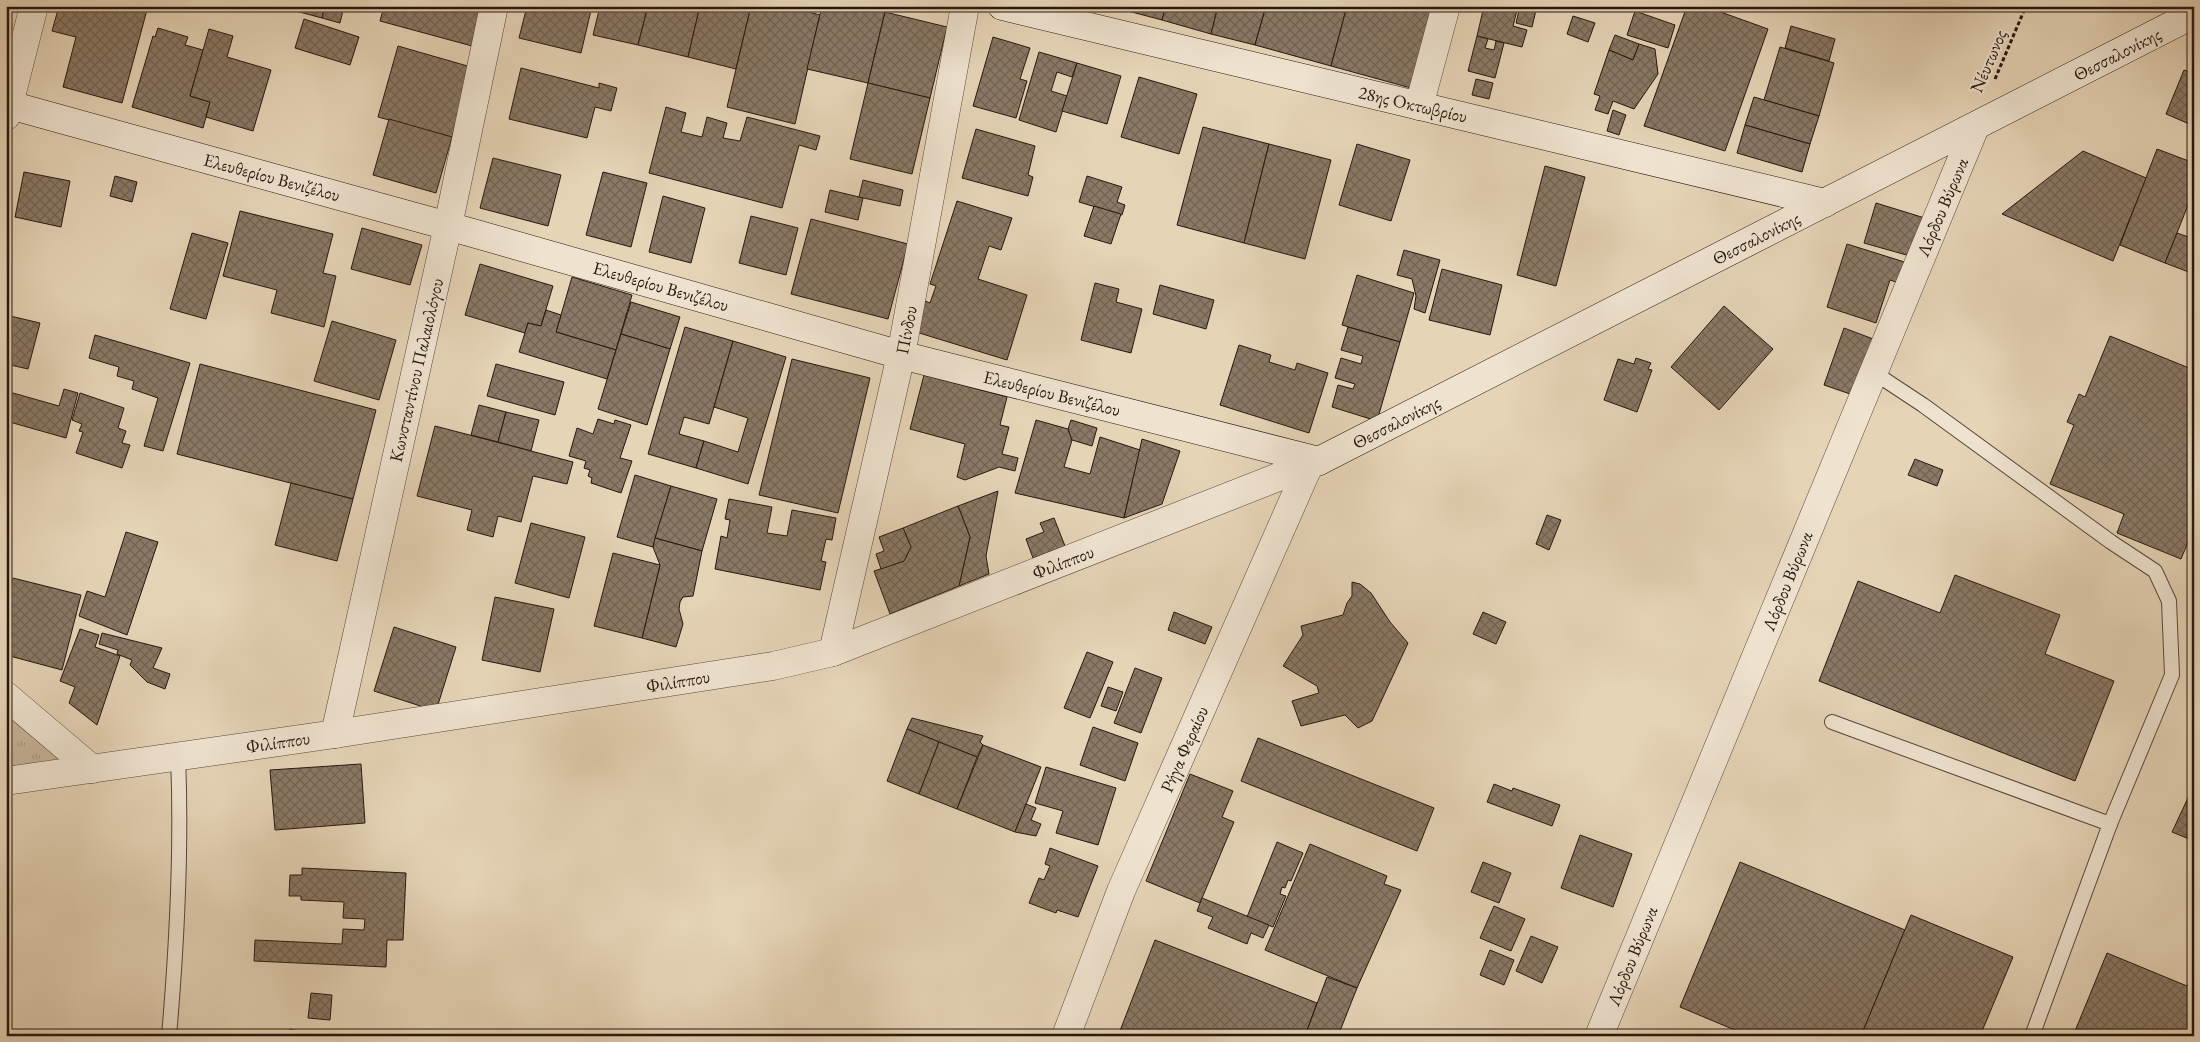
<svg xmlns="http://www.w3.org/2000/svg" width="2200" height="1042" viewBox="0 0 2200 1042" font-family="'EB Garamond',serif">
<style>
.park{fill:url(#park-tufts);stroke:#766654}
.building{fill:url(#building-cross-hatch);stroke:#27170f}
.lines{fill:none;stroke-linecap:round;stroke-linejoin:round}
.lane-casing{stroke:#574639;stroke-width:16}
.street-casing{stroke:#574639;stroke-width:29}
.secondary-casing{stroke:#27170f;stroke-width:29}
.path{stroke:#27170f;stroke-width:3;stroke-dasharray:4 2.5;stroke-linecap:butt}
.lane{stroke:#efe3d0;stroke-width:14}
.street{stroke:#efe3d0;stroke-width:28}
.secondary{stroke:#efe3d0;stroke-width:28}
.labels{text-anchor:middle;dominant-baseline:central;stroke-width:4;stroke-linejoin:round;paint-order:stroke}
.street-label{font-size:18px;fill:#27170f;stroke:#efe3d0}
</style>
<defs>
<pattern id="park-tufts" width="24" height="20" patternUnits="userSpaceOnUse" patternTransform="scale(1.25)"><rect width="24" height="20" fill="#c6b49a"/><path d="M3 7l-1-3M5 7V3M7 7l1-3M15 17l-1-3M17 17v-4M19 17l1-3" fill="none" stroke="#aa9a84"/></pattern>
<pattern id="building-cross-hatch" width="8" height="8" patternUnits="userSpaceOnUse" patternTransform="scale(1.25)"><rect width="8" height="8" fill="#8a7966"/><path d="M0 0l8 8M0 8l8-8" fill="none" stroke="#716252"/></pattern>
</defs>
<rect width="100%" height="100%" fill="#e6d4b7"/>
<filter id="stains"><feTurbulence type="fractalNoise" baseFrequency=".004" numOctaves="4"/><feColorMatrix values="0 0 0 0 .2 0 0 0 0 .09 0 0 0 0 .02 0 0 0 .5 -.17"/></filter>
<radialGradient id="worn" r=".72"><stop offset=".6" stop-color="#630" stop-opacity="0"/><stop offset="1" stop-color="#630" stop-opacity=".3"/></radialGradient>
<path class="park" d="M6,696L92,769L6,781Z"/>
<g class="building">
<path d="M59,6H148L122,103L63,87L76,37L52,31Z"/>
<path d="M277,6H325L322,18Z"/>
<path d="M325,6H344L340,23L322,18Z"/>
<path d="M384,6H441L454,10L455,6H483L472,46L380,21Z"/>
<path d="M527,6H592L581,53L519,38Z"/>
<path d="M600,6H648L638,45L593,35Z"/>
<path d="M648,6H700L688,57L638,45Z"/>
<path d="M700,6H751L736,69L688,57Z"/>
<path d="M751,6H805L809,12L820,15L795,124L727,107Z"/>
<path d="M822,6H861L885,12L868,83L807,69Z"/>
<path d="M1109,6H1166L1162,20Z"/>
<path d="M1166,6H1218L1211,34L1162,20Z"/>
<path d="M1218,6H1266L1255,45L1211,34Z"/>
<path d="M1266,6H1347L1331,66L1255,45Z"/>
<path d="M1347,6H1423L1432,9L1411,88L1331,66Z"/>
<path d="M1484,6H1518L1513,26L1527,30L1522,47L1477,36Z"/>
<path d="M1520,6H1537L1532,27L1516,23Z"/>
<path d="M1687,6H1704L1768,29L1725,151L1644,126Z"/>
<path d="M1635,11L1675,25L1668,48L1627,35Z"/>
<path d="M885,12L947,27L930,98L868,83Z"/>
<path d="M1573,16L1595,23L1588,42L1567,34Z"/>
<path d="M304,19L359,37L350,65L295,48Z"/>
<path d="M1791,26L1835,39L1829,61L1785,48Z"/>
<path d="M158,28L188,37L185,45L203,50L190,96L210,102L203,128L132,107L153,36L155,37Z"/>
<path d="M209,29L233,36L227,57L271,70L253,131L206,117L210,102L190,96Z"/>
<path d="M1615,35L1639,44L1633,60L1609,50Z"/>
<path d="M1477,36L1488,39L1485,48L1494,50L1496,41L1504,43L1495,78L1468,71Z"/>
<path d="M993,37L1030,48L1020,79L1027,81L1016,118L973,106Z"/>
<path d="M1639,44L1655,49L1658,74L1634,109L1613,101L1608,114L1595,110L1600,96L1594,94L1609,50L1633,60Z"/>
<path d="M398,46L471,67L452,137L378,117Z"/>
<path d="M1780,47L1834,63L1819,116L1764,100Z"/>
<path d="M1039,52L1077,63L1072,77L1057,72L1051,91L1067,96L1056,132L1019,120Z"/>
<path d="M1077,63L1121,76L1107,124L1062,111Z"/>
<path d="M521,68L599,88V83L617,88L611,111L595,107L587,138L509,119Z"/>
<path d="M2194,69V126L2166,114L2184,70L2192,73Z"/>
<path d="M1139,77L1197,94L1179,154L1121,137Z"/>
<path d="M1476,79L1493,83L1489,99L1472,95Z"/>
<path d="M868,83L930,98L912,174L850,159Z"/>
<path d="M1754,97L1819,116L1810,144L1745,125Z"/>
<path d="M666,107L686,113L681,132L702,137L707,117L727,123L723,138L740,141L747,117L820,136L816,150L799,145L782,208L649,173Z"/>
<path d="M1613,110L1626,115L1619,135L1607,131Z"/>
<path d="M389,119L452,137L436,193L373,175Z"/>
<path d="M1745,125L1810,144L1802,172L1737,153Z"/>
<path d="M1203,127L1269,144L1244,243L1177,225Z"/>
<path d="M976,129L1035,146L1028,175L1033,177L1028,196L962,178Z"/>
<path d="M1269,144L1331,160L1305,259L1244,243Z"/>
<path d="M1357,144L1410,160L1391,221L1339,205Z"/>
<path d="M2157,149L2194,163V190L2165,263L2120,245Z"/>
<path d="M2083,151L2146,178L2113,261L2002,214Z"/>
<path d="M493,158L561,175L548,226L480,208Z"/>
<path d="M1545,166L1585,177L1556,286L1517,275Z"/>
<path d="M24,172L70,181L61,227L15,217Z"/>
<path d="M603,172L647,183L631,247L586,235Z"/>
<path d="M115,176L137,182L132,202L110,196Z"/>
<path d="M1087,176L1122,187L1117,202L1125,205L1122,215L1079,202Z"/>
<path d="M863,180L903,190L900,206L859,197Z"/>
<path d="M830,190L863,198L858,220L825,212Z"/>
<path d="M663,196L705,208L691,263L649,252Z"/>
<path d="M957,201L1012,218L1001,250L989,246L978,279L1027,295L1007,360L916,332L925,301L930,303L936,286L930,284Z"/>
<path d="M1876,203L1928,219L1917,258L1864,243Z"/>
<path d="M1094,206L1121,214L1111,244L1084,236Z"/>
<path d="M240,211L333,234L323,273L336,276L324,327L271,313L277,290L223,276Z"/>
<path d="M751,216L798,228L786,275L739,263Z"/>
<path d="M811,219L908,244L888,319L791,294Z"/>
<path d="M362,228L422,245L410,285L351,269Z"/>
<path d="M192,233L228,243L206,319L170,309Z"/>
<path d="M2177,233L2194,239V274L2165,263Z"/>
<path d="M1847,244L1914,265L1907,286L1890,280L1876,323L1827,307Z"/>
<path d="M1404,250L1440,260L1425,313L1414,309L1416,296L1412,279L1397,275Z"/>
<path d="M480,264L553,286L541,326L528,323L525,333L465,315Z"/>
<path d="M1442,269L1502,285L1490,335L1429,320Z"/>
<path d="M1357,275L1414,293L1400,342L1342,325Z"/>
<path d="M572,277L632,295L616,350L556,332Z"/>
<path d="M1095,283L1119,289L1116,302L1142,309L1131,353L1081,340Z"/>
<path d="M1160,285L1214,300L1206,329L1153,314Z"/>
<path d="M631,302L680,317L670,349L621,334Z"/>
<path d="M1724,306L1773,349L1719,410L1671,367Z"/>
<path d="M546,310L561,315L556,332L616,350L607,379L519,352L528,323L541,326Z"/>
<path d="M6,315L40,323L28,369L6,364Z"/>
<path d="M332,321L396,340L379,400L314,381Z"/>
<path d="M685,327L733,341L709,424L684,417L679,434L704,441L696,468L648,454Z"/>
<path d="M1348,327L1400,342L1377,421L1332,407L1338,385L1353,389L1355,384L1335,378L1341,358L1361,364L1363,356L1341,350Z"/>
<path d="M1844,328L1876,340L1856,396L1824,385Z"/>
<path d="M621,334L670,349L647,425L598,409Z"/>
<path d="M95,335L190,363L163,451L144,446L158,398L132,389L134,381L117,376L119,367L89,358Z"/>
<path d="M2110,336L2194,370V542L2189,540L2181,559L2117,533L2124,514L2050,484L2074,425L2067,422L2079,394L2085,397Z"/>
<path d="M733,341L786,357L748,484L696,468L704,441L738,452L748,418L714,407Z"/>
<path d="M1239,345L1271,355L1269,362L1295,370L1297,363L1328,373L1309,433L1220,405Z"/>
<path d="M1636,358L1651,363L1648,369L1652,370L1637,412L1604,400L1618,359L1634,364Z"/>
<path d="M792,359L870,378L838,513L759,495Z"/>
<path d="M200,364L376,410L353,499L177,454Z"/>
<path d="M496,364L564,382L555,415L487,396Z"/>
<path d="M924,375L1007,397L1000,425L1009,427L1002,454L1018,458L1015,471L999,467L965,480L957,477L965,444L910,429Z"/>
<path d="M64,389L78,393L66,438L6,421V391L59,406Z"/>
<path d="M80,393L124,408L118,428L126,431L122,443L130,445L122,468L76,453L83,432L79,431L82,424L72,420Z"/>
<path d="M479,405L506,412L498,442L471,435Z"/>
<path d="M506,412L539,420L531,451L498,442Z"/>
<path d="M598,419L614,424L615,420L631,425L620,458L632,461L621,493L591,483L592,478L588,476L590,470L584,468L586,461L569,456L577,428L593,434Z"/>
<path d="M1036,420L1068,429L1072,440L1064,467L1090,474L1100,437L1140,450L1124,518L1015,493Z"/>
<path d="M1071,420L1097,428L1092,446L1072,440L1068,429Z"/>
<path d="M435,426L573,462L567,484L533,476L521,522L498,516L493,537L467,530L472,510L417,496Z"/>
<path d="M1142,439L1180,451L1162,504L1124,518Z"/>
<path d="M1915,459L1943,470L1937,486L1908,475Z"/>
<path d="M635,475L671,486L653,547L617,537Z"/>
<path d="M291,483L353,499L337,561L275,545Z"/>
<path d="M671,486L717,499L702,551L655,538Z"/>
<path d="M998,491L986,556L989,574L959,586L970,537L958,506Z"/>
<path d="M729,499L772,507L767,533L787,536L792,510L836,518L832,540L826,539L821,561L826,562L820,590L715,569L721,536L727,538L730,520L725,519Z"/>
<path d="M958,506L970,537L959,586L890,614L874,571L904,561L911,547L903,528Z"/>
<path d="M1547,515L1561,520L1549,550L1536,544Z"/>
<path d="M1054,518L1065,546L1033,558L1026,539L1044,532L1040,523Z"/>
<path d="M531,523L585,537L569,598L515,583Z"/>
<path d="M903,528L911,547L904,561L881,569L876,554L884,551L879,537Z"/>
<path d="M126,532L158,542L127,635L79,616L87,591L105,597Z"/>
<path d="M655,538L702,551L693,596L683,597L680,602L679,609L683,624L676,647L642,638L660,565L653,547Z"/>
<path d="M613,553L660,565L642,638L594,626Z"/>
<path d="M1955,575L2060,615L2045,654L2114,681L2075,781L1819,681L1858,581L1940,613Z"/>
<path d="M13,578L81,595L62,670L6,655V602Z"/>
<path d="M1352,582L1360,584L1371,593L1390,622L1408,643L1372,721L1358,728L1345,715L1301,726L1292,701L1319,693L1317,686L1283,666L1303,635L1301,626L1343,615L1347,603L1352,596Z"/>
<path d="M495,597L554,609L540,672L482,660Z"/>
<path d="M1174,612L1212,627L1205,644L1168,630Z"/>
<path d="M1483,612L1506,622L1496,644L1473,634Z"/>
<path d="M394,627L456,647L436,711L374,691Z"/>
<path d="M80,629L99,635L95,647L120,656L97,725L69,703L75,687L60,681Z"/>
<path d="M102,633L162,648L153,668L170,674L165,689L147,682L130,665L132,660L117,654L118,650L99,644Z"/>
<path d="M1087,652L1113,662L1090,718L1064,708Z"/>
<path d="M1135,668L1162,678L1141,733L1114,723Z"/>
<path d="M1108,687L1123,692L1116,711L1101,706Z"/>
<path d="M912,718L983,736L980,742L983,745L977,757L907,729Z"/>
<path d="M1093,727L1138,743L1125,781L1080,765Z"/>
<path d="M907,729L939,742L919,794L887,781Z"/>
<path d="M1258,738L1434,808L1417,851L1241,781Z"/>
<path d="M939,742L977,757L957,809L919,794Z"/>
<path d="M983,745L1041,767L1015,832L957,809Z"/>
<path d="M361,764L365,823L275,830L270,770Z"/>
<path d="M1046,767L1116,788L1098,845L1056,833L1063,811L1035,803Z"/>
<path d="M1190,774L1233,791L1222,817L1234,822L1200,903L1146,881Z"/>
<path d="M1494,784L1512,791L1513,788L1560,805L1552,826L1487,802Z"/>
<path d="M2194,785V841L2172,832Z"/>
<path d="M1026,804L1036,808L1031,820L1041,824L1036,836L1015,832Z"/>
<path d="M1580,835L1632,854L1613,907L1561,888Z"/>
<path d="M1277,842L1303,853L1291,881L1288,880L1285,888L1282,887L1280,894L1286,896L1273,927L1247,917Z"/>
<path d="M1310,844L1387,876L1384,884L1401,890L1357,988L1265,950Z"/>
<path d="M1050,848L1098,866L1078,917L1057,910L1056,913L1029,903L1039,878L1044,880L1050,866L1045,864Z"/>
<path d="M1483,862L1511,873L1499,903L1471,892Z"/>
<path d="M1740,862L1905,930L1861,1036H1749L1680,1007Z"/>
<path d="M302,868L406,873L403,940H387L386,967L254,961L255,940L342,944L343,929L364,930L365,919L343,918L344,902L301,900V896H289L290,875H302Z"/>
<path d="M1202,898L1269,925L1263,938L1251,933L1247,944L1208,928L1213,917L1197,911Z"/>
<path d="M1494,906L1525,919L1511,951L1480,938Z"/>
<path d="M1911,915L2013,957L1980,1036H1861Z"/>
<path d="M1531,936L1558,947L1542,983L1516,971Z"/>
<path d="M1155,940L1317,1003L1305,1036H1118Z"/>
<path d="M1490,950L1514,960L1504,985L1480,975Z"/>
<path d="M2107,953L2187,986L2194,970V1036H2073Z"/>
<path d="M1327,977L1357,988L1338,1036H1305Z"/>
<path d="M311,993L332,995L330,1020L308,1018Z"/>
<path d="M290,1029L306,1033V1036H288Z"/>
</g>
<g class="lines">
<defs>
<g id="lane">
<path d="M1873,372L1923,405L2111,542L2155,571L2169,601L2172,675L2110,824L2032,1036"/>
<path d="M1832,722L2110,824"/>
<path d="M169,1036C177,943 182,850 178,757"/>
</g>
<g id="street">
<path d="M1419,106L1446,6"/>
<path d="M6,116L34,6"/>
<path d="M833,652L901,355L965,6"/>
<path d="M6,696L92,769"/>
<path d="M335,734L448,226L494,6"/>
<path d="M6,781L335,734L773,666L833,652L1319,461"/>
<path d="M1066,1036L1121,891L1309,465"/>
<path d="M1599,1036L1975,127"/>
</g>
<g id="secondary">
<path d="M1002,6L1825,203"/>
<path d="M6,104L448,226L901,355L1319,461L2194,14"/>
</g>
</defs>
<use href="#lane" class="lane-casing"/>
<use href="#street" class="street-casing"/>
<use href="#secondary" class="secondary-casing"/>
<path class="path" d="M1995,79L2026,6"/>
<use href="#lane" class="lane"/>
<use href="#street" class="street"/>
<use href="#secondary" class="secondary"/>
</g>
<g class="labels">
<g class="street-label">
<text transform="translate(2117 54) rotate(-27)">Θεσσαλονίκης</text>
<text transform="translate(1988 61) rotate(-67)">Νέυτωνος</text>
<text transform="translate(1413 104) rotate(13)">28ης Οκτωβρίου</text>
<text transform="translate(272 177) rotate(15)">Ελευθερίου Βενιζέλου</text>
<text transform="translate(1942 207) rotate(-67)">Λόρδου Βύρωνα</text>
<text transform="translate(1756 238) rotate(-27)">Θεσσαλονίκης</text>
<text transform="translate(661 286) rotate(16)">Ελευθερίου Βενιζέλου</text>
<text transform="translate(906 330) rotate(-79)">Πίνδου</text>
<text transform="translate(416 370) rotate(-77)">Κωνσταντίνου Παλαιολόγου</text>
<text transform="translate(1052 393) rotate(14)">Ελευθερίου Βενιζέλου</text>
<text transform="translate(1396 422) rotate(-27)">Θεσσαλονίκης</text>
<text transform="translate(1063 562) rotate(-21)">Φιλίππου</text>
<text transform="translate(1787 581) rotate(-68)">Λόρδου Βύρωνα</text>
<text transform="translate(678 681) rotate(-9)">Φιλίππου</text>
<text transform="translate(278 742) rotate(-8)">Φιλίππου</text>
<text transform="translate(1184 749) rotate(-66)">Ρήγα Φεραίου</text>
<text transform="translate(1632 956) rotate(-68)">Λόρδου Βύρωνα</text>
</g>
</g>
<rect width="2200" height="1042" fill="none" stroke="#e6d4b7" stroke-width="25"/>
<rect x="8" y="8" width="2185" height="1027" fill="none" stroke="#27170f" stroke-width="2.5"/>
<rect x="12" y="12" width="2175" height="1017" fill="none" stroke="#27170f"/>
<rect width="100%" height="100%" filter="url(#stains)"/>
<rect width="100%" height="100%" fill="url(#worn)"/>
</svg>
